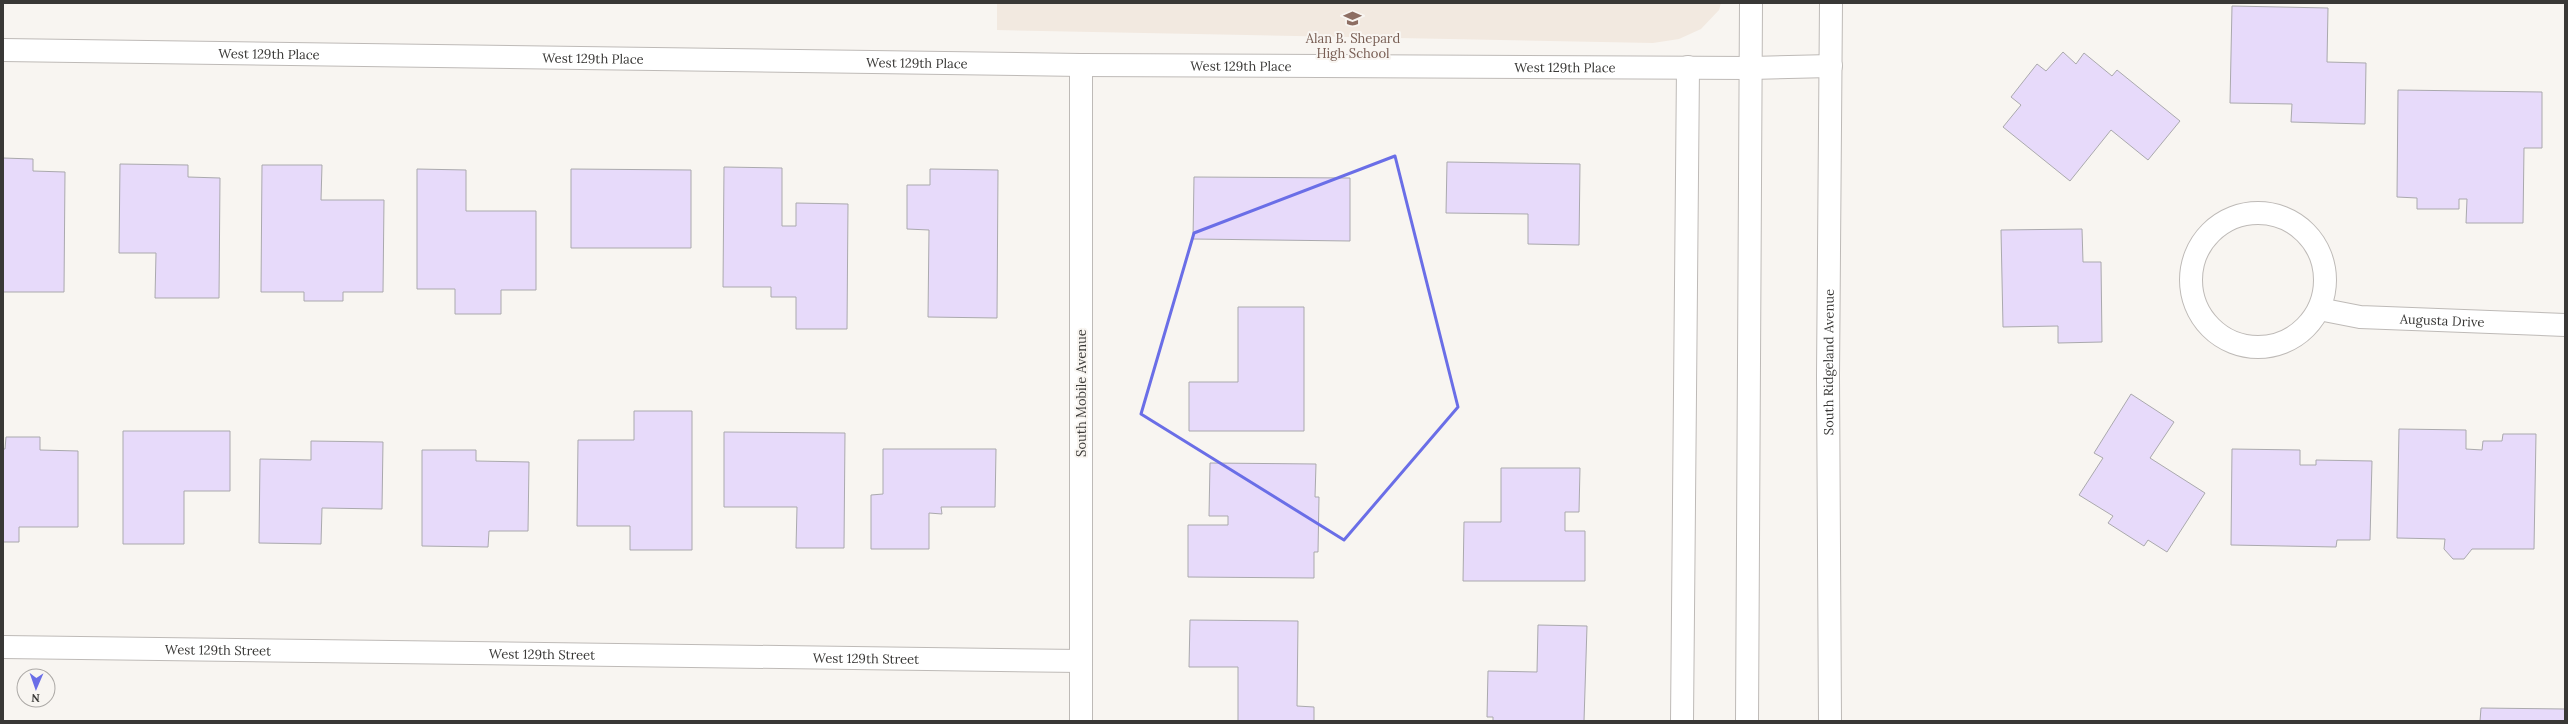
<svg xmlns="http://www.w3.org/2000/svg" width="2568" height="724" viewBox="0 0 2568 724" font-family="Lora,serif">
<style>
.built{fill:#f2e9e0}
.building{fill:#e7dafa;stroke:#aaa9ad}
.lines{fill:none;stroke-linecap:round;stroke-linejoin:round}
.minor-casing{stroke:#bebab7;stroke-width:24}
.secondary-casing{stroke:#bebab7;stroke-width:24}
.minor{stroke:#fff;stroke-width:22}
.secondary{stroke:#fff;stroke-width:22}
.marked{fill:none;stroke:#6a6ee7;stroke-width:3;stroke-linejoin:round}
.labels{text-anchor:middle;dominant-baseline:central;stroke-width:4;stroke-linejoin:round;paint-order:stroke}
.education-label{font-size:13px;fill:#785e54;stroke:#f8f5f1}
.street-label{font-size:13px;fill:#393836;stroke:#f8f5f1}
</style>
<rect width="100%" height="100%" fill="#f8f5f1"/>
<path class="built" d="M997,3H1721L1719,10L1701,29L1679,39L1653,43L997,30Z"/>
<g class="building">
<path d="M2232,6L2328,8L2327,62L2366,63L2365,124L2291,122L2292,104L2230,103Z"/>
<path d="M2063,52L2076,64L2084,53L2112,76L2117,70L2180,121L2148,160L2111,130L2070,181L2003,127L2021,105L2011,97L2037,64L2046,71Z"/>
<path d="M2398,90L2542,92V148H2524L2523,223H2466L2467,199H2459V209H2417V198L2397,197Z"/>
<path d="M3,158L33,159V171L65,172L64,292H3Z"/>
<path d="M1447,162L1580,164L1579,245L1528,244V214L1446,213Z"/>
<path d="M120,164L188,165V177L220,178L219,298H155L156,253H119Z"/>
<path d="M262,165H322L321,200H384L383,292H343V301H304V292H261Z"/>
<path d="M724,167L782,168V226H796V203L848,204L847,329H796V297H771V287H723Z"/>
<path d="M417,169L466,170V211H536V290H501V314H455V289H417Z"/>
<path d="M571,169L691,170V248H571Z"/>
<path d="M930,169L998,170L997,318L928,317L929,230L907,229V185H930Z"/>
<path d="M1194,177L1350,178V241L1193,239Z"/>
<path d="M2082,229L2083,262H2101L2102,342L2058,343V326L2003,327L2001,230Z"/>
<path d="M1238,307H1304V431H1189V382H1238Z"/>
<path d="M2131,394L2174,422L2150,458L2205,493L2167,552L2148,540L2144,546L2108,523L2113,516L2079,495L2103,458L2094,453Z"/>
<path d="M634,411H692V550H630V526H577L578,440H634Z"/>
<path d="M2399,429L2466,430V449L2482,450L2483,441H2502L2503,434H2536L2534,549H2472L2464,559H2453L2444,549L2445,539L2397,538Z"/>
<path d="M123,431H230V491H184V544H123Z"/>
<path d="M724,432L845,433L844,548H796L797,507H724Z"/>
<path d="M6,437H40V450L78,451V527H19V542H3V449H5Z"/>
<path d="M311,441L383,442L382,509L322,508L321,544L259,543L260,459L311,460Z"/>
<path d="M883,449H996L995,507H941L942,514L929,513V549H871V495L883,494Z"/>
<path d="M2232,449L2300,450V465H2316V460L2372,461L2370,540H2337L2336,547L2231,545Z"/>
<path d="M422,450H476V461L529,462L528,531H489L488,547L422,546Z"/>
<path d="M1210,463L1316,464L1315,497H1319L1318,552H1314V578L1188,577V525H1228V516H1209Z"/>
<path d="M1501,468H1580L1579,512H1565V531H1585V581H1463L1464,522H1501Z"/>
<path d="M1190,620L1298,621L1297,706L1314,707V721H1238V667H1189Z"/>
<path d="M1538,625L1587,626L1584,721H1493V717H1487L1488,671L1537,672Z"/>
<path d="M2481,708L2565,709V721H2480Z"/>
</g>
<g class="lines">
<defs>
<g id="minor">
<path id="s1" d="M3,50L1081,65L1751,68L1831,66"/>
<path d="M1081,65V721"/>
<circle cx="2258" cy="280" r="67"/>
<path id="s2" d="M2319,309L2360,317L2565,325"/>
<path id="s3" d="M3,647L1081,661"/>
<path d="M1682,721L1688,67"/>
</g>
<g id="secondary">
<path d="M1747,721L1751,3"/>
<path id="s4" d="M1830,721L1828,376L1831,3"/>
</g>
</defs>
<use href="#minor" class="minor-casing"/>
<use href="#secondary" class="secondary-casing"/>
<use href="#minor" class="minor"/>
<use href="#secondary" class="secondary"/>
</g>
<path class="marked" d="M1395,156L1458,407L1344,540L1141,414L1194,233Z"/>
<defs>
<symbol id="school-bare" viewBox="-9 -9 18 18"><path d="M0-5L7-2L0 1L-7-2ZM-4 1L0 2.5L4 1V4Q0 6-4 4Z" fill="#8d6e63" stroke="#f8f5f1" stroke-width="2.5" paint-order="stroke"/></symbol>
</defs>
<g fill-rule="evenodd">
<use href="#school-bare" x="1340" y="6" width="25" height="25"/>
</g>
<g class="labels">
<g class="education-label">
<text x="1353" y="38">Alan B. Shepard<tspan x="1353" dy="15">High School</tspan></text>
</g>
<g class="street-label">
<text stroke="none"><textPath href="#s1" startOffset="266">West 129th Place</textPath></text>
<text stroke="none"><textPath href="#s1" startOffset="590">West 129th Place</textPath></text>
<text stroke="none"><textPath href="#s1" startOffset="914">West 129th Place</textPath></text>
<text stroke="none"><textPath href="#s1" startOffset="1238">West 129th Place</textPath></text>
<text stroke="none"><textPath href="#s1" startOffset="1562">West 129th Place</textPath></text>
<text stroke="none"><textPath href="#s2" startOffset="124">Augusta Drive</textPath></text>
<text stroke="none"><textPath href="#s4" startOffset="359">South Ridgeland Avenue</textPath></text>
<text transform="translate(1081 393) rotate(-90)">South Mobile Avenue</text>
<text stroke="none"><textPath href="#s3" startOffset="215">West 129th Street</textPath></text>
<text stroke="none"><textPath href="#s3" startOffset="539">West 129th Street</textPath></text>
<text stroke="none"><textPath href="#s3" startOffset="863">West 129th Street</textPath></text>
</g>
</g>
<rect width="2568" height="724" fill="none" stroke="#393836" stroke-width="8"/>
<g transform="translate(36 688) rotate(182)"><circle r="19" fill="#f8f5f1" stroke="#aca9a6"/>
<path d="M0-3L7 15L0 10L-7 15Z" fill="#6a6ee7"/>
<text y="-6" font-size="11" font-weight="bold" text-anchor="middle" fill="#393836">N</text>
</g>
</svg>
